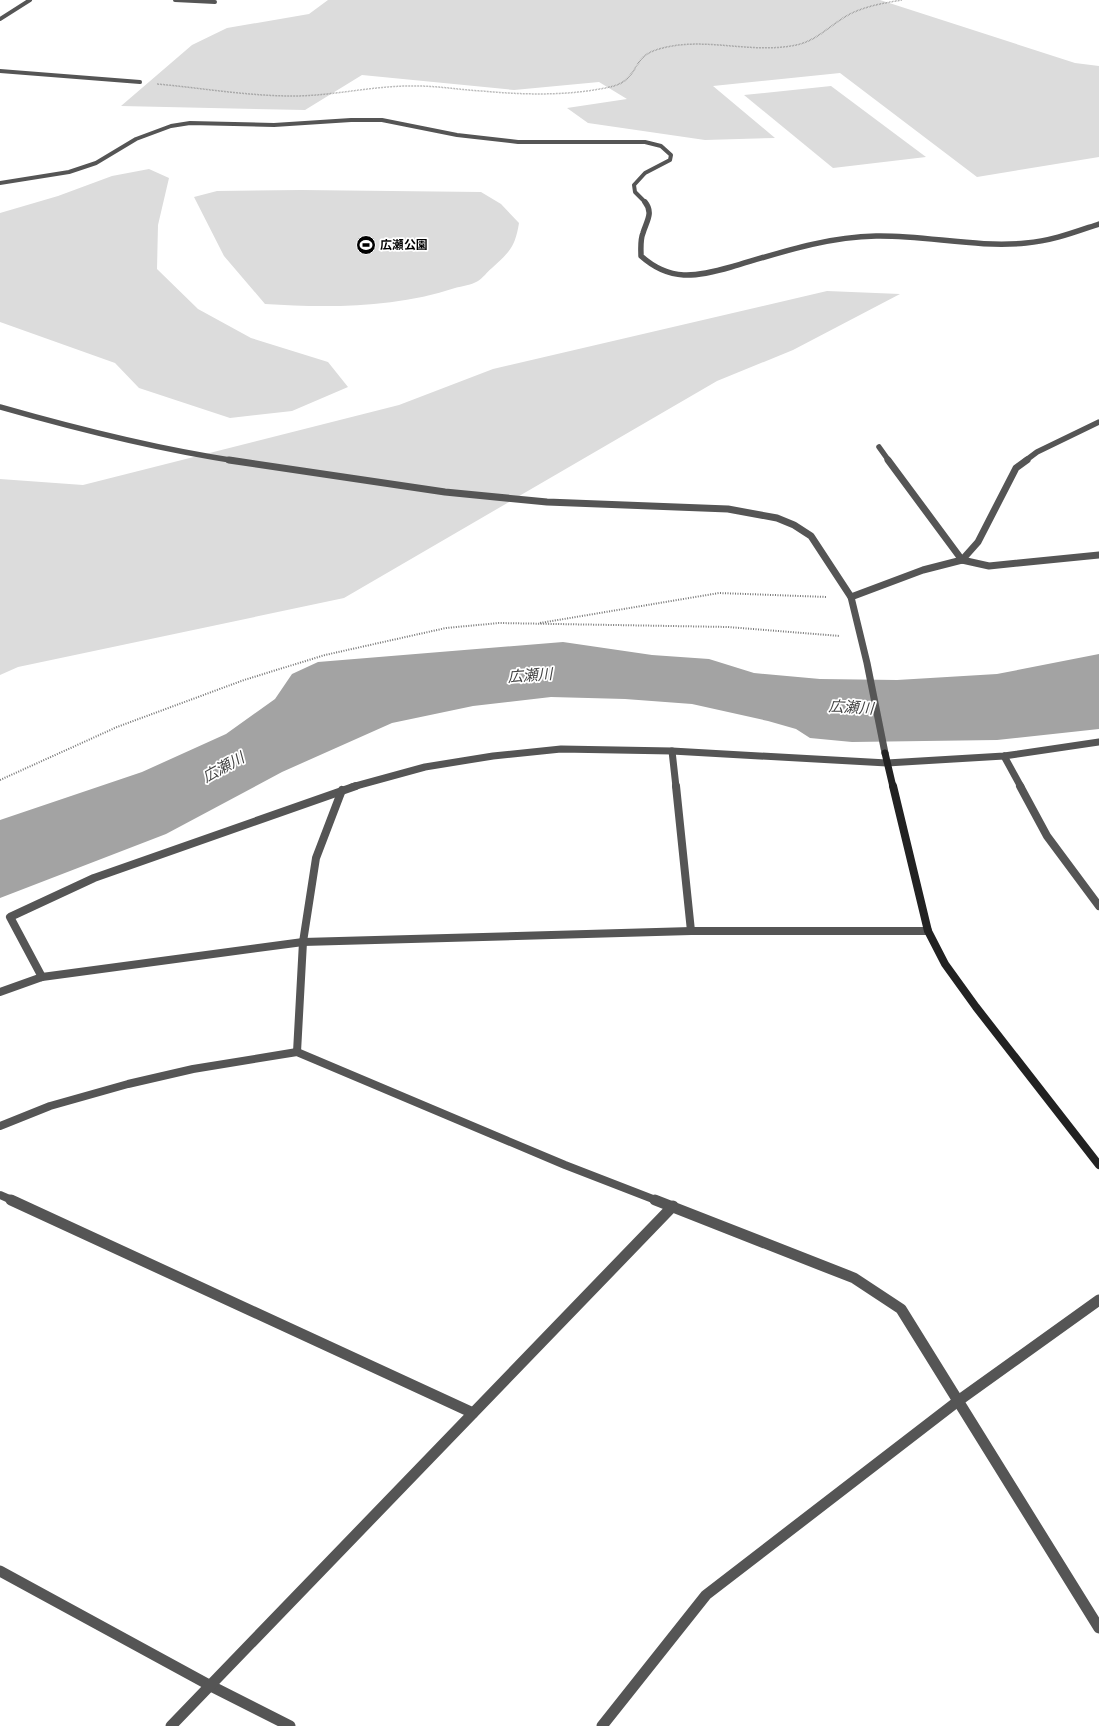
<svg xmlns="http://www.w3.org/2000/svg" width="1099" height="1726" viewBox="0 0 1099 1726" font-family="Arial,'Noto Sans JP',sans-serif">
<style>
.green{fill:#dcdcdc}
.water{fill:#a3a3a3}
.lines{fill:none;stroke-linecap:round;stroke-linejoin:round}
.path-far1{stroke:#777;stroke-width:1.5;stroke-dasharray:0.5 1;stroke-linecap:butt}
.path{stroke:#777;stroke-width:2;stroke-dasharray:1 1.5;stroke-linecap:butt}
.street-far4{stroke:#555;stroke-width:4}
.street-far3{stroke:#555;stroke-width:5.5}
.street-far2{stroke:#555;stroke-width:7}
.street-far1{stroke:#555;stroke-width:8}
.street{stroke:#555;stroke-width:11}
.secondary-far1{stroke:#222;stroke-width:7}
.secondary{stroke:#222;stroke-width:8}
.labels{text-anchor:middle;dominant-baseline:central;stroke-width:3.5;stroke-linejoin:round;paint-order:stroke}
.far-poi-label{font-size:12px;font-weight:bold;fill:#000;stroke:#fff;text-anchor:start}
.water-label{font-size:15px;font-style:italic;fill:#444;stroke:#fff}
</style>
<rect width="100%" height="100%" fill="#fff"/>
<g class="green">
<path d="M328,0H880L1075,63L1099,66V157L977,177L840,73L713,86L775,138L705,140L588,123L567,108L627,99L599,82L514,90L362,75L305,110L121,106L192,45L227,28L309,14Z"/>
<path d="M831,86L926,157L833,168L744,95Z"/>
<path d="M149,169L169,178L158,225L157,269L198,309L251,338L328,362L348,387L292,411L230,418L139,388L115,363L0,322V213L58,196L112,176Z"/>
<path d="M301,190L481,192L501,204L519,223C515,248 509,252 492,268C487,272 483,278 478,281C472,285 462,286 455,288C395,308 327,308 265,304L224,256L194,197L217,191Z"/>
<path d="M827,291L900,294L793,350L717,381L344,598L18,667L0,675V479L83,485L399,405L493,369Z"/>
</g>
<path class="water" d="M563,642L652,655L709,659L754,673L820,679L897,680L997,674L1099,654V729L997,740L852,742L810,738L796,729L768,721L692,704L625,699L551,697L473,706L392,723L282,772L166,834L0,898V820L142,772L226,734L275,699L292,674L318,662Z"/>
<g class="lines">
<path class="path-far1" d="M157,84C202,88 247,96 293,96C334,96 375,85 417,86C439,86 461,90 482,91C525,95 569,96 610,87C638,81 632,59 653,51C699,34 749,55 796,45C817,41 831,24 850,14C866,6 884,3 902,0"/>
<g class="path">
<path d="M540,623L719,593L827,597"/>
<path d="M0,780L117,727L244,680L325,655L446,628L499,623L728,627L840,636"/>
</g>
<g class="street-far4">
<path d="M175,0L215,2"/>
<path d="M0,19L30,0"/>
<path d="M0,71L140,82"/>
<path d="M0,183L69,172L96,163L136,139L171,126L190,123L274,125L351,120H382L457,135L518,142H645L661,146L671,155L670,160L645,173L634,185L635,192L646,203"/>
</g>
<g class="street-far3">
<path d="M645,202C654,213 646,222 643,233C640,240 641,249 641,256C670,282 696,277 731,267C779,253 825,237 876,236C926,235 976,248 1026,243C1052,241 1075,232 1099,224"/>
<path d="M0,407C77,429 156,449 236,461"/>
<path d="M879,447L889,461"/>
<path d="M1025,461L1037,452L1099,422"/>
</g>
<g class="street-far2">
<path d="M229,460L445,492L547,502L728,509L777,518L794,525L811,536L851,597L867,663L885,753"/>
<path d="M888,460L962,560"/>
<path d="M962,560L978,542L1016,468L1027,460"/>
<path d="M851,597L923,570L962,560L989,566L1099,555"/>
<path d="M672,751L676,787"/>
<path d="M1004,756L1021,787"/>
<path d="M352,787L425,767L493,756L561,749L672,751L887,763L1004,756L1099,742"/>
</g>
<g class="street-far1">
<path d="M676,786L691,931"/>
<path d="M1020,786L1047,836L1099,906"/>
<path d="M42,977L10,917L94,878L356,786"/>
<path d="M0,992L42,977L303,942L691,931H928"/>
<path d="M297,1052L303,942L316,858L342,790"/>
<path d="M0,1126L50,1106L128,1084L193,1069L297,1052L565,1165L658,1201"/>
<path d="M0,1195L14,1201"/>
</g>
<g class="street">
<path d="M11,1200L473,1413"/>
<path d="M655,1200L854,1278L901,1309L1099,1628"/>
<path d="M0,1571L211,1686L290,1726"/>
<path d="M171,1726L673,1206"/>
<path d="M602,1726L706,1595L958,1401L1099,1300"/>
</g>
<path class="secondary-far1" d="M885,753L893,787"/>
<path class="secondary" d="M893,786L928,931L945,964L976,1007L1099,1165"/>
</g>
<defs>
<symbol id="stadium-disc" viewBox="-11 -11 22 22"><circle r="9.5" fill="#000" stroke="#fff"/><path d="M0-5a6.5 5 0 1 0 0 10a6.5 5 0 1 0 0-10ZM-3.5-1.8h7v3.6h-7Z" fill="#fff"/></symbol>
</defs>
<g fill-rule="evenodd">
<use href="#stadium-disc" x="355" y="234" width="22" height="22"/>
</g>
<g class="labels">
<g class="far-poi-label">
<text x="380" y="245">広瀬公園</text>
</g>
<g class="water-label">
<text transform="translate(530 675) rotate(-4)">広瀬川</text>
<text transform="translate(851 707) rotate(3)">広瀬川</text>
<text transform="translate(223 767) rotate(-29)">広瀬川</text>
</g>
</g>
</svg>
